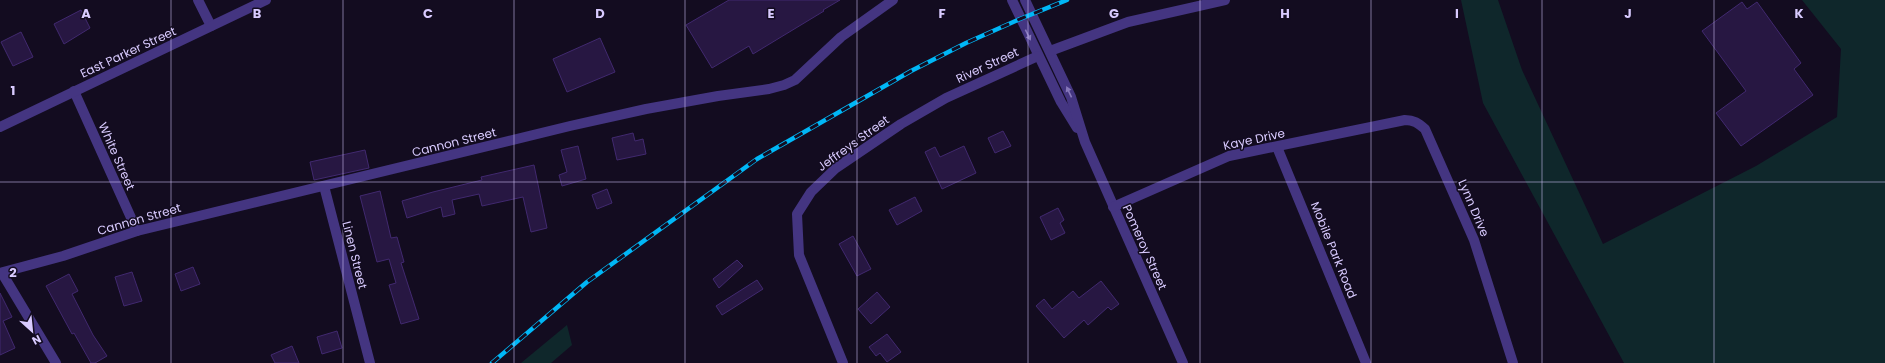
<svg xmlns="http://www.w3.org/2000/svg" width="1885" height="363" viewBox="0 0 1885 363" font-family="Poppins,sans-serif">
<style>
.green{fill:#0f272b}
.building{fill:#271742;stroke:#41296f}
.lines{fill:none;stroke-linecap:round;stroke-linejoin:round}
.minor{stroke:#443581;stroke-width:10}
.rail-casing{stroke:#00b7f6;stroke-width:4.5}
.rail{stroke:#130c20;stroke-width:3;stroke-dasharray:9;stroke-linecap:butt}
.oneway{fill:#8778ba}
.grid{fill:none;stroke:#d9cbff;stroke-width:1;stroke-opacity:0.55}
.labels{text-anchor:middle;dominant-baseline:central;stroke-width:3;stroke-linejoin:round;paint-order:stroke}
.street-label{font-size:12px;fill:#d9cbff;stroke:#130c20}
.grid-label{font-size:13px;text-anchor:middle;font-weight:bold;fill:#d9cbff;stroke:#130c20;stroke-width:3;stroke-linejoin:round;paint-order:stroke}
</style>
<rect width="100%" height="100%" fill="#130c20"/>
<g class="green">
<path d="M1461,0H1498L1522,70L1603,244L1756,166L1837,117L1841,49L1802,0H1885V363H1624L1483,103Z"/>
<path d="M567,325L572,345L551,363H521Z"/>
</g>
<g class="building">
<path d="M729,0H840L823,10L824,11L753,54L749,46L712,68L686,25Z"/>
<path d="M1742,2L1747,9L1757,2L1801,63L1794,69L1813,95L1741,146L1716,113L1746,91L1702,31Z"/>
<path d="M81,10L90,28L64,44L54,24Z"/>
<path d="M21,32L33,57L13,66L1,42Z"/>
<path d="M600,38L615,72L567,92L553,59Z"/>
<path d="M1003,131L1011,146L995,153L988,138Z"/>
<path d="M633,133L635,141L643,139L646,154L617,160L612,138Z"/>
<path d="M578,146L586,179L562,186L559,175L567,172L561,150Z"/>
<path d="M964,146L976,173L942,189L925,152L935,147L940,157Z"/>
<path d="M365,150L369,168L314,180L310,162Z"/>
<path d="M534,165L547,228L531,232L523,197L482,206L479,194L452,200L455,214L443,217L441,207L407,218L402,201L433,192L482,180L481,177Z"/>
<path d="M607,189L612,203L597,209L592,195Z"/>
<path d="M380,191L391,238L397,237L404,262L401,263L419,319L401,324L389,285L396,283L389,259L377,262L360,196Z"/>
<path d="M915,197L922,211L897,225L889,210Z"/>
<path d="M1058,208L1064,220L1060,223L1065,233L1051,240L1040,217Z"/>
<path d="M853,236L871,269L857,276L839,244Z"/>
<path d="M737,260L743,266L719,288L713,279Z"/>
<path d="M193,267L200,284L181,291L175,274Z"/>
<path d="M132,272L142,301L124,306L115,277Z"/>
<path d="M69,274L78,291L72,294L93,335L107,356L95,363H91L74,333L72,334L46,286Z"/>
<path d="M757,280L763,289L722,315L716,306Z"/>
<path d="M1101,281L1119,304L1111,310L1108,307L1088,325L1084,320L1064,338L1036,306L1044,299L1052,309L1073,291L1079,298Z"/>
<path d="M877,292L890,307L871,324L858,309Z"/>
<path d="M0,293L12,317L3,321L15,348L0,355Z"/>
<path d="M337,331L342,348L322,354L317,337Z"/>
<path d="M887,334L901,352L887,362L880,353L876,356L869,347Z"/>
<path d="M292,346L299,363H275L271,355Z"/>
</g>
<g class="lines">
<g class="minor">
<path d="M198,0L211,26"/>
<path d="M1012,0L1061,102L1077,128"/>
<path d="M1025,0L1071,97L1085,142L1183,363"/>
<path d="M1050,51L1128,22L1225,0"/>
<path d="M74,91L137,231"/>
<path d="M0,127L266,0"/>
<path d="M1277,147L1366,363"/>
<path d="M324,186L370,363"/>
<path d="M1113,207L1229,156L1405,120C1414,120 1418,123 1425,129L1474,240L1513,363"/>
<path d="M0,273L63,256L137,231L570,126L646,109L718,96L769,89L784,85L795,80L841,37L893,0"/>
<path d="M2,273L56,363"/>
<path d="M843,363L799,255L797,214L811,192L836,168L901,124L946,98L1038,56"/>
</g>
<defs>
<path id="rail" d="M492,363L587,282L757,159L911,71L966,43L1020,19L1067,0"/>
</defs>
<use href="#rail" class="rail-casing"/>
<use href="#rail" class="rail"/>
</g>
<defs><path id="oneway-solid" d="M-6-.8H1V-3.2L6.5 0L1 3.2V.8H-6Z"/></defs>
<g class="oneway">
<use href="#oneway-solid" transform="translate(1028 35) rotate(64)"/>
<use href="#oneway-solid" transform="translate(1069 92) rotate(-115)"/>
</g>
<path class="grid" d="M171,0V363M343,0V363M514,0V363M685,0V363M857,0V363M1028,0V363M1200,0V363M1371,0V363M1542,0V363M1714,0V363M0,182H1885"/>
<g class="labels">
<g class="street-label">
<text transform="translate(128 52) rotate(-25)">East Parker Street</text>
<text transform="translate(987 65) rotate(-25)">River Street</text>
<text transform="translate(1254 139) rotate(-12)">Kaye Drive</text>
<text transform="translate(454 142) rotate(-14)">Cannon Street</text>
<text transform="translate(853 143) rotate(-36)">Jeffreys Street</text>
<text transform="translate(117 156) rotate(66)">White Street</text>
<text transform="translate(1474 208) rotate(67)">Lynn Drive</text>
<text transform="translate(139 219) rotate(-16)">Cannon Street</text>
<text transform="translate(1145 247) rotate(66)">Pomeroy Street</text>
<text transform="translate(1334 250) rotate(68)">Mobile Park Road</text>
<text transform="translate(355 255) rotate(76)">Linen Street</text>
</g>
</g>
<g class="grid-label">
<text x="86" y="18">A</text>
<text x="257" y="18">B</text>
<text x="428" y="18">C</text>
<text x="600" y="18">D</text>
<text x="771" y="18">E</text>
<text x="942" y="18">F</text>
<text x="1114" y="18">G</text>
<text x="1285" y="18">H</text>
<text x="1457" y="18">I</text>
<text x="1628" y="18">J</text>
<text x="1799" y="18">K</text>
<text x="13" y="95">1</text>
<text x="13" y="277">2</text>
</g>
<g transform="translate(32 331) rotate(153)" stroke="#130c20" stroke-width="3" paint-order="stroke">
<path d="M0-3L7 15L0 10L-7 15Z" fill="#d9cbff"/>
<text y="-6" font-size="11" font-weight="bold" text-anchor="middle" fill="#d9cbff">N</text>
</g>
</svg>
